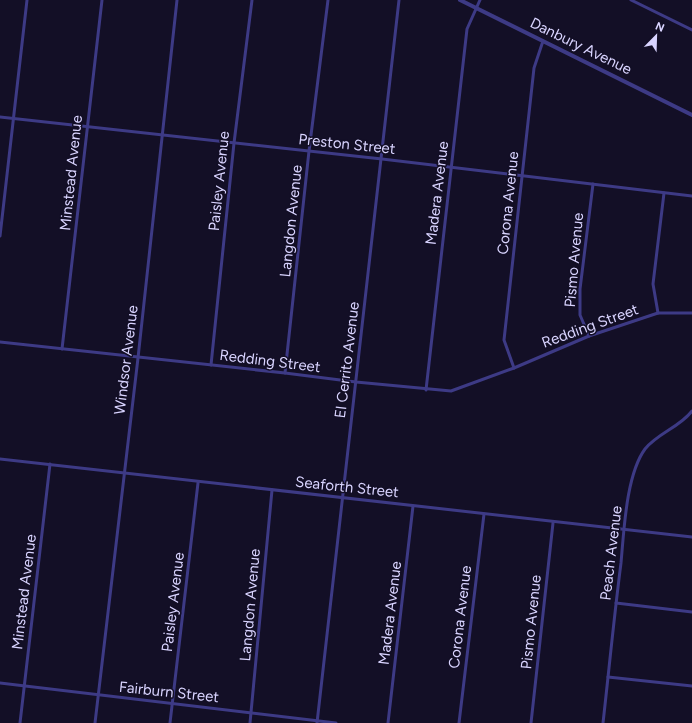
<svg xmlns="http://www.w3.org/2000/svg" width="692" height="723" viewBox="0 0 692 723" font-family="Figtree,sans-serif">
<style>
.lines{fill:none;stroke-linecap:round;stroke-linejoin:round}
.minor{stroke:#3d3a85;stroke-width:3}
.tertiary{stroke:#3d3a85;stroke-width:4}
.labels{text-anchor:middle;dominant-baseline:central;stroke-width:3;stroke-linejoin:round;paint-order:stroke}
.street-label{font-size:15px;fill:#d9d4ff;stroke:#130f26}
</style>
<rect width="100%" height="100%" fill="#130f26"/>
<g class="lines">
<g class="minor">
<path d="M631,0L692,30"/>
<path d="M0,117L382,159L692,196"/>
<path d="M0,236L27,0"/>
<path d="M658,313L653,284L664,193"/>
<path d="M589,336L580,315V289L593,184"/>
<path d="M0,342L285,373L356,382L451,391L514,368L589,336L658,313H692"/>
<path d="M62,349L102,0"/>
<path d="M211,365L234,143L252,0"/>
<path d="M514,368L504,340L534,68L543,41"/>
<path d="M285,373L309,151L328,0"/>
<path d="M426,390L467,29L480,0"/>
<path d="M0,459L692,537"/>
<path d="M616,603L692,612"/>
<path d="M608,677L692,686"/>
<path d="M0,683L336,723"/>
<path d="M20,723L50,464"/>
<path d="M95,723L138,358L177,0"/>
<path d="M170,723L198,483"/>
<path d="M250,723L272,490"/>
<path d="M317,723L399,0"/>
<path d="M388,723L413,506"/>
<path d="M459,723L484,514"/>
<path d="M531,723L553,523"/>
<path d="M603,723C609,670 614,617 621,563C624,531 626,475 645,449C658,433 680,427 692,411"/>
</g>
<path class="tertiary" d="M460,0L692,115"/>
</g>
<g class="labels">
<g class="street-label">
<text transform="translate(581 46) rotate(26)">Danbury Avenue</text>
<text transform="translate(347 144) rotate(6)">Preston Street</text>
<text transform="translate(71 173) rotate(-84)">Minstead Avenue</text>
<text transform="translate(219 181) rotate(-84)">Paisley Avenue</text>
<text transform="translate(437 193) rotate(-83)">Madera Avenue</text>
<text transform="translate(508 203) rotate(-84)">Corona Avenue</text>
<text transform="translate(291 221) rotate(-84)">Langdon Avenue</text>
<text transform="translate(574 260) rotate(-85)">Pismo Avenue</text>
<text transform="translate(590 326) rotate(-20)">Redding Street</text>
<text transform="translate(126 360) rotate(-83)">Windsor Avenue</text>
<text transform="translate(347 360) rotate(-83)">El Cerrito Avenue</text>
<text transform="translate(270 361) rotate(7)">Redding Street</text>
<text transform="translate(347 487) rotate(6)">Seaforth Street</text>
<text transform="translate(611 553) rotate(-83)">Peach Avenue</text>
<text transform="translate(24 592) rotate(-83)">Minstead Avenue</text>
<text transform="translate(173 602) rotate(-83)">Paisley Avenue</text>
<text transform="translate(250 605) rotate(-85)">Langdon Avenue</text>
<text transform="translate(390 613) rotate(-83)">Madera Avenue</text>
<text transform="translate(460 617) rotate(-83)">Corona Avenue</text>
<text transform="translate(531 622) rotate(-84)">Pismo Avenue</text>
<text transform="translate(169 692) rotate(6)">Fairburn Street</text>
</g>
</g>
<g transform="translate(656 36) rotate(23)" stroke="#130f26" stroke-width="3" paint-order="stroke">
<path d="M0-3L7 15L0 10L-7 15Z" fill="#d9d4ff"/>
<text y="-6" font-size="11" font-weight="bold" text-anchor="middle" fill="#d9d4ff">N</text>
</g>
</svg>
